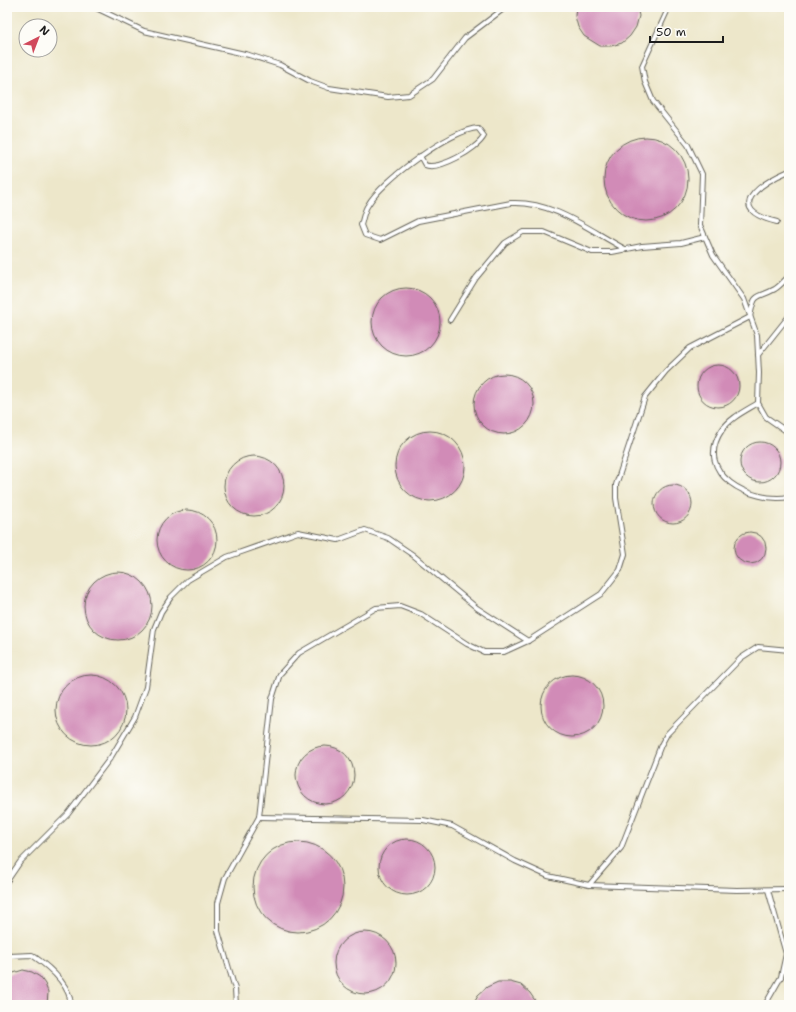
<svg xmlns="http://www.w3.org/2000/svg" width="796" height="1012" viewBox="0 0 796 1012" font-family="'Shantell Sans',sans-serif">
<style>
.building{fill:#d18bb7}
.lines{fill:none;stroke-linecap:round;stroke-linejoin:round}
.lane-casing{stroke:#656359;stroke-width:6}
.lane{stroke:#fff;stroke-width:4}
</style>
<rect width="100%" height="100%" fill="#fdfcf7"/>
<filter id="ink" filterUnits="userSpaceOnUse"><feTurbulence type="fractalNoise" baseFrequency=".025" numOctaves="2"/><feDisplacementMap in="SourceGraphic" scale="8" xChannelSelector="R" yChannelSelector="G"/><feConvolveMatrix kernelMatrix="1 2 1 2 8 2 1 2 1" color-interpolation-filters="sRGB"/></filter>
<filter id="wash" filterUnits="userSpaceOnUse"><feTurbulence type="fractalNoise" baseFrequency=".012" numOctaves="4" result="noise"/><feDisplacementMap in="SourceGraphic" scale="16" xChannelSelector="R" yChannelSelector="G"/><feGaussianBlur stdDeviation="0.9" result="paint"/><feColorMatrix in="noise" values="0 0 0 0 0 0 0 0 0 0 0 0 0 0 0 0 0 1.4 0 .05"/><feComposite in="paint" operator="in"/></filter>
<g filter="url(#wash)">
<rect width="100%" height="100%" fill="#ede7ca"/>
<g id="blocks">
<g class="building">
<path d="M576,7H637L639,16L636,27L630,36L622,43L611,46H600L584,36L578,27L575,16Z"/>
<circle cx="646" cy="179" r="42"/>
<circle cx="406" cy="322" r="34"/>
<circle cx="718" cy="386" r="21"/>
<circle cx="504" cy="404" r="30"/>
<circle cx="430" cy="466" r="35"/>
<circle cx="760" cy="462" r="20"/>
<circle cx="254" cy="486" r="30"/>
<circle cx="673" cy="504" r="19"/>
<circle cx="187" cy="540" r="30"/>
<circle cx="750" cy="548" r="16"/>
<circle cx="118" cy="606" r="34"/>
<circle cx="572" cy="706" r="31"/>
<circle cx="91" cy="710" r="35"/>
<circle cx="325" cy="775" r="29"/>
<circle cx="407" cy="867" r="28"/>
<circle cx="298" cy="887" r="45"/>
<circle cx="365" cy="963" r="31"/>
<path d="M23,970L32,972L40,977L45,984L48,992L47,1005H7V975Z"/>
<path d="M498,982H510L521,985L530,993L538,1005H472L478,995L487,987Z"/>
</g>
</g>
</g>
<g filter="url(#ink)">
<use href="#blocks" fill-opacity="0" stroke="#656359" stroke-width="1"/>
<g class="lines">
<defs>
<g id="lane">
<path d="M94,7L144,31L249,55L280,65L310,81L329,88L388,97L409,95L433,79L465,38L506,7"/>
<path d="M669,7L642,66L645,82L653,101L688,145L702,174L700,225L713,255L744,299L757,335L759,373L758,403L766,417L789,433"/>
<path d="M420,156L425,165C438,171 478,149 484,136L478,128C452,129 381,181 368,205C364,210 363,219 361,225L365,235L380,240L418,221L511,203C554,201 589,230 625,249"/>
<path d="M777,222C723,209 759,184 789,171"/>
<path d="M450,320L476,278L505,243L523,232H544L592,252H612L642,246L681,243L705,237"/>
<path d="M758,355L789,316"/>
<path d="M758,403C745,411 730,418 722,430C692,474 752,504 789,497"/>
<path d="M259,817L423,820L452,826L515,861L548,876L589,885L737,890L789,889"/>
<path d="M7,881L20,862L68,814L111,757L135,717L146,687L154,629L161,612L171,597L188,580L227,557L298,532L338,540L365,530L388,538L413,555L477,608L528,641"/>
<path d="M589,885L621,848L661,745L667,734L741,658L758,647L789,650"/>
<path d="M7,952L9,956L32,955C48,966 70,984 71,1005"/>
<path d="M236,1005L235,989L218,931V903L225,878L259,817L272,699L280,674L299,653L376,608L400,606L421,614L467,644L484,652H504L528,641L601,594L620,570L625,554L616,498V485L645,397L666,371L690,348L750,317C755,291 755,300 775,289C780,286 785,280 789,276"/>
<path d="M765,1005L781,977L786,954L768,890"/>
</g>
</defs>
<use href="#lane" class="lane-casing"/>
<use href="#lane" class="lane"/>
</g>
</g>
<rect width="796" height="1012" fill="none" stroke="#fdfcf7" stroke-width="24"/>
<g transform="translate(38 38) rotate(42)"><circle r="19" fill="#fdfcf7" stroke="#a3a29f"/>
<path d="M0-3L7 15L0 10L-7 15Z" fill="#d1495b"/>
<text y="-6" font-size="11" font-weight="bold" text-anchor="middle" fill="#1c1c1c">N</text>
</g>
<path d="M650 36v6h73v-6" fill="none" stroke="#1c1c1c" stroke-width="2"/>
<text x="656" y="36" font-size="12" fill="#1c1c1c" stroke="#fdfcf7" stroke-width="3" paint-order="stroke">50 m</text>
</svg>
